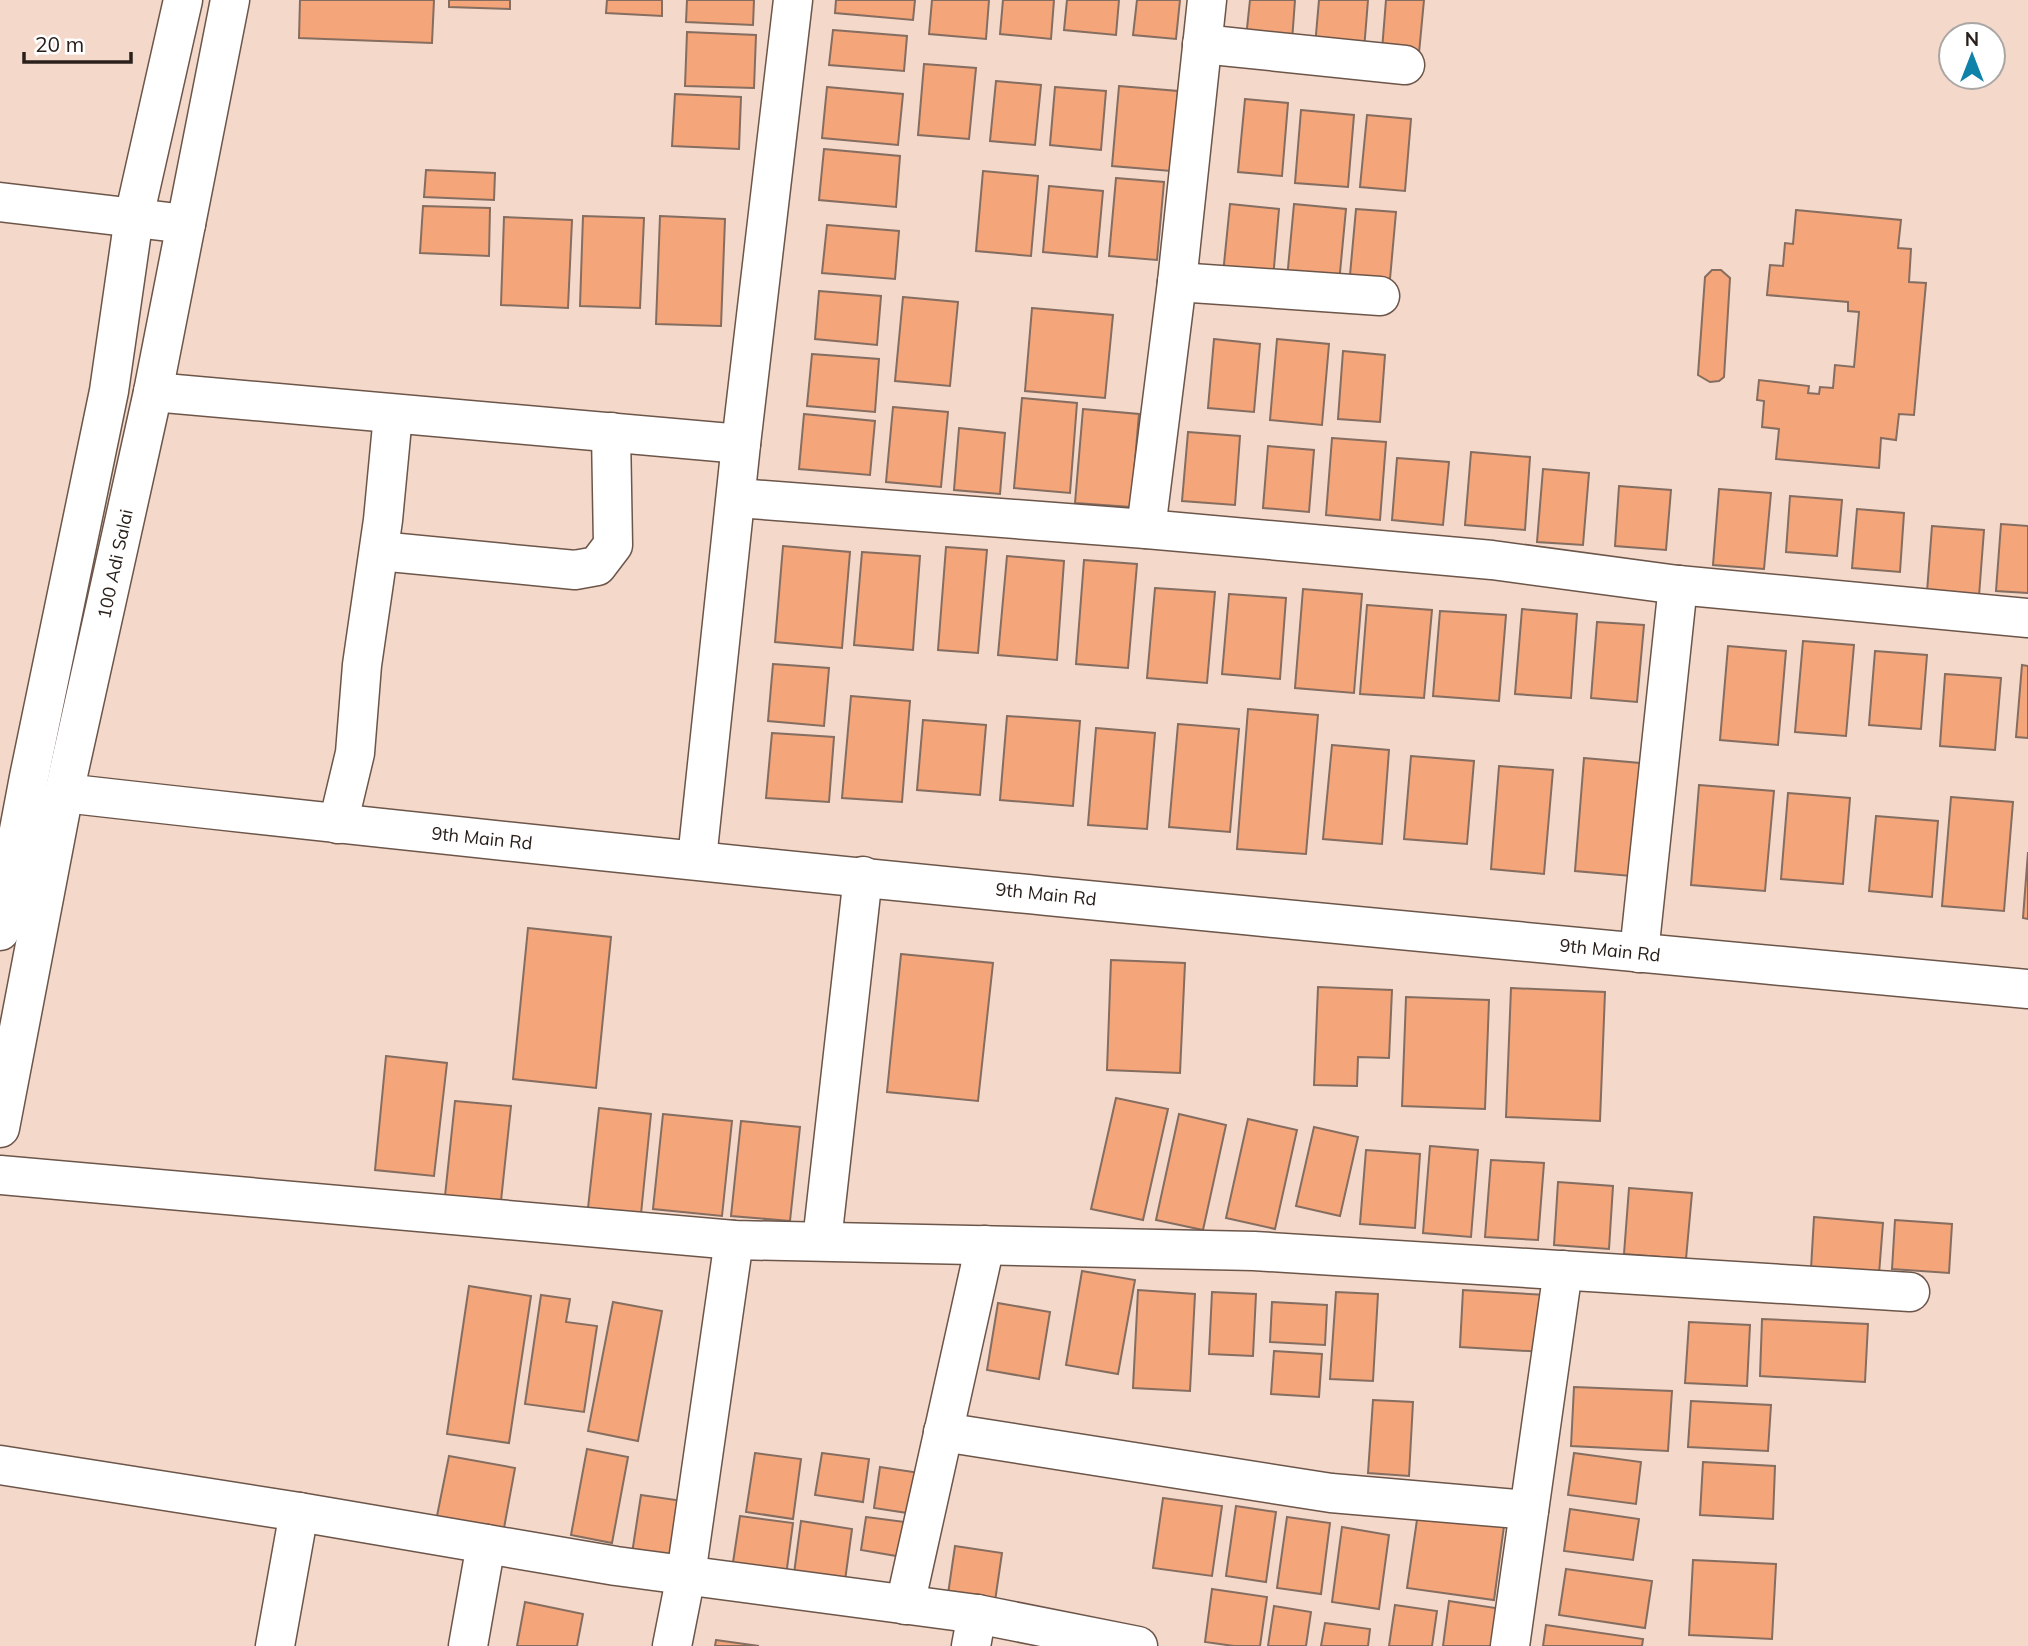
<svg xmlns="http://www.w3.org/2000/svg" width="2028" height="1646" viewBox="0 0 2028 1646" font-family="Mulish,sans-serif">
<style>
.building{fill:#f5a57a;stroke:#856d60;stroke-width:2}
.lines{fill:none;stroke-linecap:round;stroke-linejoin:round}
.minor-casing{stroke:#6c5549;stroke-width:41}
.secondary-casing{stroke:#6c5549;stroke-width:41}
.minor{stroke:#fff;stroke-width:38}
.secondary{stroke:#fff;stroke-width:38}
.labels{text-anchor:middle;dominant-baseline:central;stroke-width:5;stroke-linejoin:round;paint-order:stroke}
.street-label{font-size:18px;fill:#2a201b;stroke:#fff}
</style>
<rect width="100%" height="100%" fill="#f4d8ca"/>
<g class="building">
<path d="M300,0H434L432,43L299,38Z"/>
<path d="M449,0H510V9L449,7Z"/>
<path d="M607,0H662V16L606,13Z"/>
<path d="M687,0H754L753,25L686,22Z"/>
<path d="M836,0H915L913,20L835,13Z"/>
<path d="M932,0H989L986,39L929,34Z"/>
<path d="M1003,0H1054L1051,39L1000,34Z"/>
<path d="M1067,0H1119L1116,35L1064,30Z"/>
<path d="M1137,0H1180L1176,39L1133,35Z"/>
<path d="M1250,0H1295L1292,41L1246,38Z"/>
<path d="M1319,0H1368L1364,50L1315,46Z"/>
<path d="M1386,0H1424L1419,53L1382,50Z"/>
<path d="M833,30L907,36L904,71L829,65Z"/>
<path d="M687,32L756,35L754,88L685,86Z"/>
<path d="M924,64L976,68L969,139L918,135Z"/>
<path d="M996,81L1041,85L1035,145L990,141Z"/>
<path d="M1119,86L1178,91L1171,171L1112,166Z"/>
<path d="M827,87L903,94L898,145L822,138Z"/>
<path d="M1055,87L1106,91L1101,150L1050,145Z"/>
<path d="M675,94L741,97L739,149L672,146Z"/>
<path d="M1245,99L1288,103L1282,176L1238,172Z"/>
<path d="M1301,110L1354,115L1348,187L1295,183Z"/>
<path d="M1367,115L1411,119L1405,191L1360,187Z"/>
<path d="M824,149L900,156L896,207L819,200Z"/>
<path d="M426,170L495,173L494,200L424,197Z"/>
<path d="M983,171L1038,176L1031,256L976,251Z"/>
<path d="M1116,178L1164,182L1157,260L1109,256Z"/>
<path d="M1049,186L1103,191L1097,257L1043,252Z"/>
<path d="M1230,204L1279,209L1273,279L1223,274Z"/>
<path d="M1294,204L1346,209L1339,283L1287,279Z"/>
<path d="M423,206L490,208L489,256L420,253Z"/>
<path d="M1356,209L1396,212L1390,279L1350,275Z"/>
<path d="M1796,210L1901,220L1898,248L1911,249L1909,282L1926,283L1914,415L1899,414L1896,440L1881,438L1879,468L1776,459L1779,429L1762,427L1764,401L1757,400L1759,380L1809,386L1808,393L1819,394L1820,387L1833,388L1835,365L1854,367L1859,312L1848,311V302L1767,295L1770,265L1783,266L1785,243L1793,244Z"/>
<path d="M583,216L644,218L640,308L580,306Z"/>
<path d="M660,216L725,219L721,326L656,324Z"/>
<path d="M504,217L572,220L568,308L501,305Z"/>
<path d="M827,225L899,231L895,279L822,273Z"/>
<path d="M1712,270H1721L1730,278L1724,377L1719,381L1710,382L1698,375L1705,277Z"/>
<path d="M819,291L881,296L877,345L815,339Z"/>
<path d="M903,297L958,302L950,386L895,381Z"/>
<path d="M1032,308L1113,315L1105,398L1025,391Z"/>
<path d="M1214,339L1260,344L1254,412L1208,408Z"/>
<path d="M1277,339L1329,344L1322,425L1270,420Z"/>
<path d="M1343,351L1385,355L1380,422L1338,419Z"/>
<path d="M812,354L879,359L875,412L807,406Z"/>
<path d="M1022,398L1077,403L1070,493L1014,488Z"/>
<path d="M893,407L948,412L941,487L886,482Z"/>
<path d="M1083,409L1139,414L1131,507L1075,503Z"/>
<path d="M804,414L875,421L870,475L799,469Z"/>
<path d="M959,428L1005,433L1000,494L954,490Z"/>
<path d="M1188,432L1240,436L1235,505L1182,501Z"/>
<path d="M1332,438L1386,442L1380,520L1326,515Z"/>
<path d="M1268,446L1314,450L1309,512L1263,508Z"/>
<path d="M1471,452L1530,457L1525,530L1465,525Z"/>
<path d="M1397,458L1449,462L1443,525L1392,520Z"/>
<path d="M1543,469L1589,473L1583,545L1537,542Z"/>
<path d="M1619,486L1671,490L1666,550L1615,546Z"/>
<path d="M1719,489L1771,493L1764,569L1713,565Z"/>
<path d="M1790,496L1842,500L1837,556L1786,552Z"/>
<path d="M1857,509L1904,513L1900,572L1852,568Z"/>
<path d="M2001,524L2028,526V593L1996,591Z"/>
<path d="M1932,526L1984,530L1979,596L1927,592Z"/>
<path d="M783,546L850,552L842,648L775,642Z"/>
<path d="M946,547L987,550L978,653L938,650Z"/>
<path d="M862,552L920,556L913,650L854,645Z"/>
<path d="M1007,556L1064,561L1057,660L998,655Z"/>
<path d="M1084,560L1137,564L1128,668L1076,664Z"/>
<path d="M1155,588L1215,592L1207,683L1147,678Z"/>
<path d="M1303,589L1362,594L1354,693L1295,688Z"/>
<path d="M1229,594L1286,598L1280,679L1222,674Z"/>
<path d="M1367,605L1432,610L1424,698L1360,694Z"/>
<path d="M1522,609L1577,614L1571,698L1515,694Z"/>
<path d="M1440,611L1506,615L1499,701L1433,696Z"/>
<path d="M1597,622L1644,625L1637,702L1591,698Z"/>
<path d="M1803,641L1854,645L1846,736L1795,732Z"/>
<path d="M1728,646L1786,651L1778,745L1720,740Z"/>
<path d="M1875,651L1927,655L1921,729L1869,725Z"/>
<path d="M773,664L829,668L824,726L768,721Z"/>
<path d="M2022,665L2028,666V738L2016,737Z"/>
<path d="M1945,674L2001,678L1995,750L1940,746Z"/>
<path d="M851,696L910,701L902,802L842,798Z"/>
<path d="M1248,709L1318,715L1306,854L1237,849Z"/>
<path d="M1007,716L1080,721L1073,806L1000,800Z"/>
<path d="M923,720L986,725L980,795L917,790Z"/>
<path d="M1178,724L1239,729L1230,832L1169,827Z"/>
<path d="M1096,728L1155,733L1147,829L1088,825Z"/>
<path d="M772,733L834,737L829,802L766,798Z"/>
<path d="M1332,745L1389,750L1382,844L1323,839Z"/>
<path d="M1411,756L1474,761L1467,844L1404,839Z"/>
<path d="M1584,758L1640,763L1631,876L1575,871Z"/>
<path d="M1499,766L1553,770L1544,874L1491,869Z"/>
<path d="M1699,785L1774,791L1765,891L1691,885Z"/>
<path d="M1788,793L1850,798L1843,884L1781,879Z"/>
<path d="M1951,797L2013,802L2004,911L1942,906Z"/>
<path d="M1876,816L1938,821L1932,897L1869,891Z"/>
<path d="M2028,852V919L2023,918Z"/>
<path d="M528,928L611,937L596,1088L513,1079Z"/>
<path d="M901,954L993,963L978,1101L887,1092Z"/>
<path d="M1111,960L1185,963L1180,1073L1107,1070Z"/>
<path d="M1318,987L1392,990L1389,1058L1358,1057L1357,1086L1314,1085Z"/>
<path d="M1511,988L1605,992L1600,1121L1506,1117Z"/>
<path d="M1406,997L1489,1000L1485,1109L1402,1106Z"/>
<path d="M386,1056L447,1063L434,1176L375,1170Z"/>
<path d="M1116,1098L1168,1109L1143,1220L1091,1209Z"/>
<path d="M455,1101L511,1106L501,1201L445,1196Z"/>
<path d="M599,1108L651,1114L641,1214L588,1208Z"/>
<path d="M663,1114L732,1121L722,1216L653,1209Z"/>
<path d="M1179,1114L1226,1125L1203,1230L1156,1220Z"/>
<path d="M1248,1119L1297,1130L1275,1229L1226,1218Z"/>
<path d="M741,1121L800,1127L790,1221L731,1216Z"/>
<path d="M1314,1127L1358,1137L1340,1216L1296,1206Z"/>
<path d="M1430,1146L1478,1150L1471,1237L1423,1233Z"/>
<path d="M1366,1150L1420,1154L1415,1228L1360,1224Z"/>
<path d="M1491,1160L1544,1163L1538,1240L1485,1237Z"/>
<path d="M1558,1182L1613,1186L1609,1249L1554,1245Z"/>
<path d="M1629,1188L1692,1193L1686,1259L1624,1254Z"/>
<path d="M1814,1217L1883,1223L1879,1274L1811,1269Z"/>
<path d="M1895,1220L1952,1224L1949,1273L1892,1269Z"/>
<path d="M1082,1271L1135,1280L1118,1374L1066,1365Z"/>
<path d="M469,1286L531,1296L509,1443L447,1434Z"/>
<path d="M1138,1290L1195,1294L1190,1391L1133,1388Z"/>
<path d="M1463,1290L1547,1295L1544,1352L1460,1347Z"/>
<path d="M1212,1292L1256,1294L1253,1356L1209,1354Z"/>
<path d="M1336,1292L1378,1294L1373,1381L1330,1379Z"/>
<path d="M541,1295L570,1299L566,1322L597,1326L584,1412L525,1404Z"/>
<path d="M613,1302L662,1311L638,1441L588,1431Z"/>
<path d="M1272,1302L1327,1305L1325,1345L1270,1342Z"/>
<path d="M998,1303L1050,1312L1039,1379L987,1370Z"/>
<path d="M1762,1319L1868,1324L1865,1382L1760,1376Z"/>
<path d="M1689,1322L1750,1325L1747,1386L1685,1383Z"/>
<path d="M1274,1351L1322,1354L1319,1397L1271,1394Z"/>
<path d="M1574,1387L1672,1391L1668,1451L1571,1446Z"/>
<path d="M1373,1400L1413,1402L1409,1476L1368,1473Z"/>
<path d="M1691,1401L1771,1405L1768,1451L1688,1447Z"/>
<path d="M587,1449L628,1457L612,1543L571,1535Z"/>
<path d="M755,1453L801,1459L793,1519L746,1512Z"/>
<path d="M822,1453L869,1459L863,1502L815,1495Z"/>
<path d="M1574,1453L1641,1462L1636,1504L1568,1495Z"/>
<path d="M449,1456L515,1468L502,1539L435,1526Z"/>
<path d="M1703,1462L1775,1466L1773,1519L1700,1515Z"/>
<path d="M880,1467L920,1473L914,1514L874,1508Z"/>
<path d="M641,1495L690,1502L680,1568L631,1560Z"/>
<path d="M1163,1498L1222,1506L1212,1576L1153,1568Z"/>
<path d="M1236,1506L1276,1512L1266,1582L1226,1576Z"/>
<path d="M1570,1509L1639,1519L1633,1560L1564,1551Z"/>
<path d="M1418,1513L1504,1526L1494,1600L1407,1588Z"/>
<path d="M740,1516L793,1523L786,1576L732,1569Z"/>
<path d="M866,1517L913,1523L908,1558L861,1550Z"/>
<path d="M1287,1517L1330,1523L1321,1594L1277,1588Z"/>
<path d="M801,1521L852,1529L844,1588L793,1581Z"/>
<path d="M1342,1527L1389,1535L1379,1609L1332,1602Z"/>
<path d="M955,1546L1002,1553L994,1608L947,1601Z"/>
<path d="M1693,1560L1776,1564L1772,1639L1689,1635Z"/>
<path d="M1566,1569L1652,1581L1645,1628L1559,1615Z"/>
<path d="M1212,1589L1267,1597L1260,1646H1234L1205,1642Z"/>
<path d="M1449,1601L1502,1609L1496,1646H1443Z"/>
<path d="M525,1602L583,1614L577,1646H517Z"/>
<path d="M1395,1605L1437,1611L1432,1646H1389Z"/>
<path d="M1274,1606L1311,1612L1306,1646H1268Z"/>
<path d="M1325,1623L1370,1629L1368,1646H1321Z"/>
<path d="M1546,1625L1643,1639L1642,1646H1543Z"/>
<path d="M716,1640L759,1646H715Z"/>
</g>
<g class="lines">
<defs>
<g id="minor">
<path d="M1202,44L1405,65"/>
<path d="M0,202L186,224"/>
<path d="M1177,282L1380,296"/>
<path d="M153,392L741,444"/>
<path d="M737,498L1146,529L1492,560L1678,585L2028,618"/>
<path d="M1146,529L1177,282L1207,0"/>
<path d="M379,551L575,570L597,566L613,545L611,432"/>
<path d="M64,793C718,867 1373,928 2028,989"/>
<path d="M338,824L355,753L362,665L383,520L393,415"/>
<path d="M697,859L741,444L793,0"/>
<path d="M1639,953L1678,585"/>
<path d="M0,1175L734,1240L1254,1251L1910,1292"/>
<path d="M822,1241L863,876"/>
<path d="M943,1432L1331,1493L1529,1510"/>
<path d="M0,1465L299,1512L616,1566L977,1614L1138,1646"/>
<path d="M905,1605L985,1245"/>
<path d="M275,1646L299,1512"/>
<path d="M468,1646L486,1544"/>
<path d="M672,1646L686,1575L734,1240"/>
<path d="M971,1646L977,1614"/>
<path d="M1510,1646L1563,1270"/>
</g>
<g id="secondary">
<path d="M0,931L29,777L109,391L134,217L183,0"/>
<path d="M0,1128L64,793L153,392L230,0"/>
</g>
</defs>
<use href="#minor" class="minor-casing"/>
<use href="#secondary" class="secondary-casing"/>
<use href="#minor" class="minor"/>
<use href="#secondary" class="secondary"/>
</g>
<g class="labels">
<g class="street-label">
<text transform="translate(115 564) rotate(-78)">100 Adi Salai</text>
<text transform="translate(482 838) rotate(6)">9th Main Rd</text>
<text transform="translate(1046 894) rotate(6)">9th Main Rd</text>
<text transform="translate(1610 950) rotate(6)">9th Main Rd</text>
</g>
</g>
<g transform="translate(1972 56)"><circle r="33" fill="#ffffff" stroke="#aaa6a4" stroke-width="2"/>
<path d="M0-5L12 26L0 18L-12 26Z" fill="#0f82a9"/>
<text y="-10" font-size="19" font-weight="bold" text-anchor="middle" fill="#2a201b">N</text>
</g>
<path d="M24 52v10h107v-10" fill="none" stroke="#2a201b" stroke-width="3.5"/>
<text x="35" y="52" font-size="21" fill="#2a201b" stroke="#ffffff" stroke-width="5" paint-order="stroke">20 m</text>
</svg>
